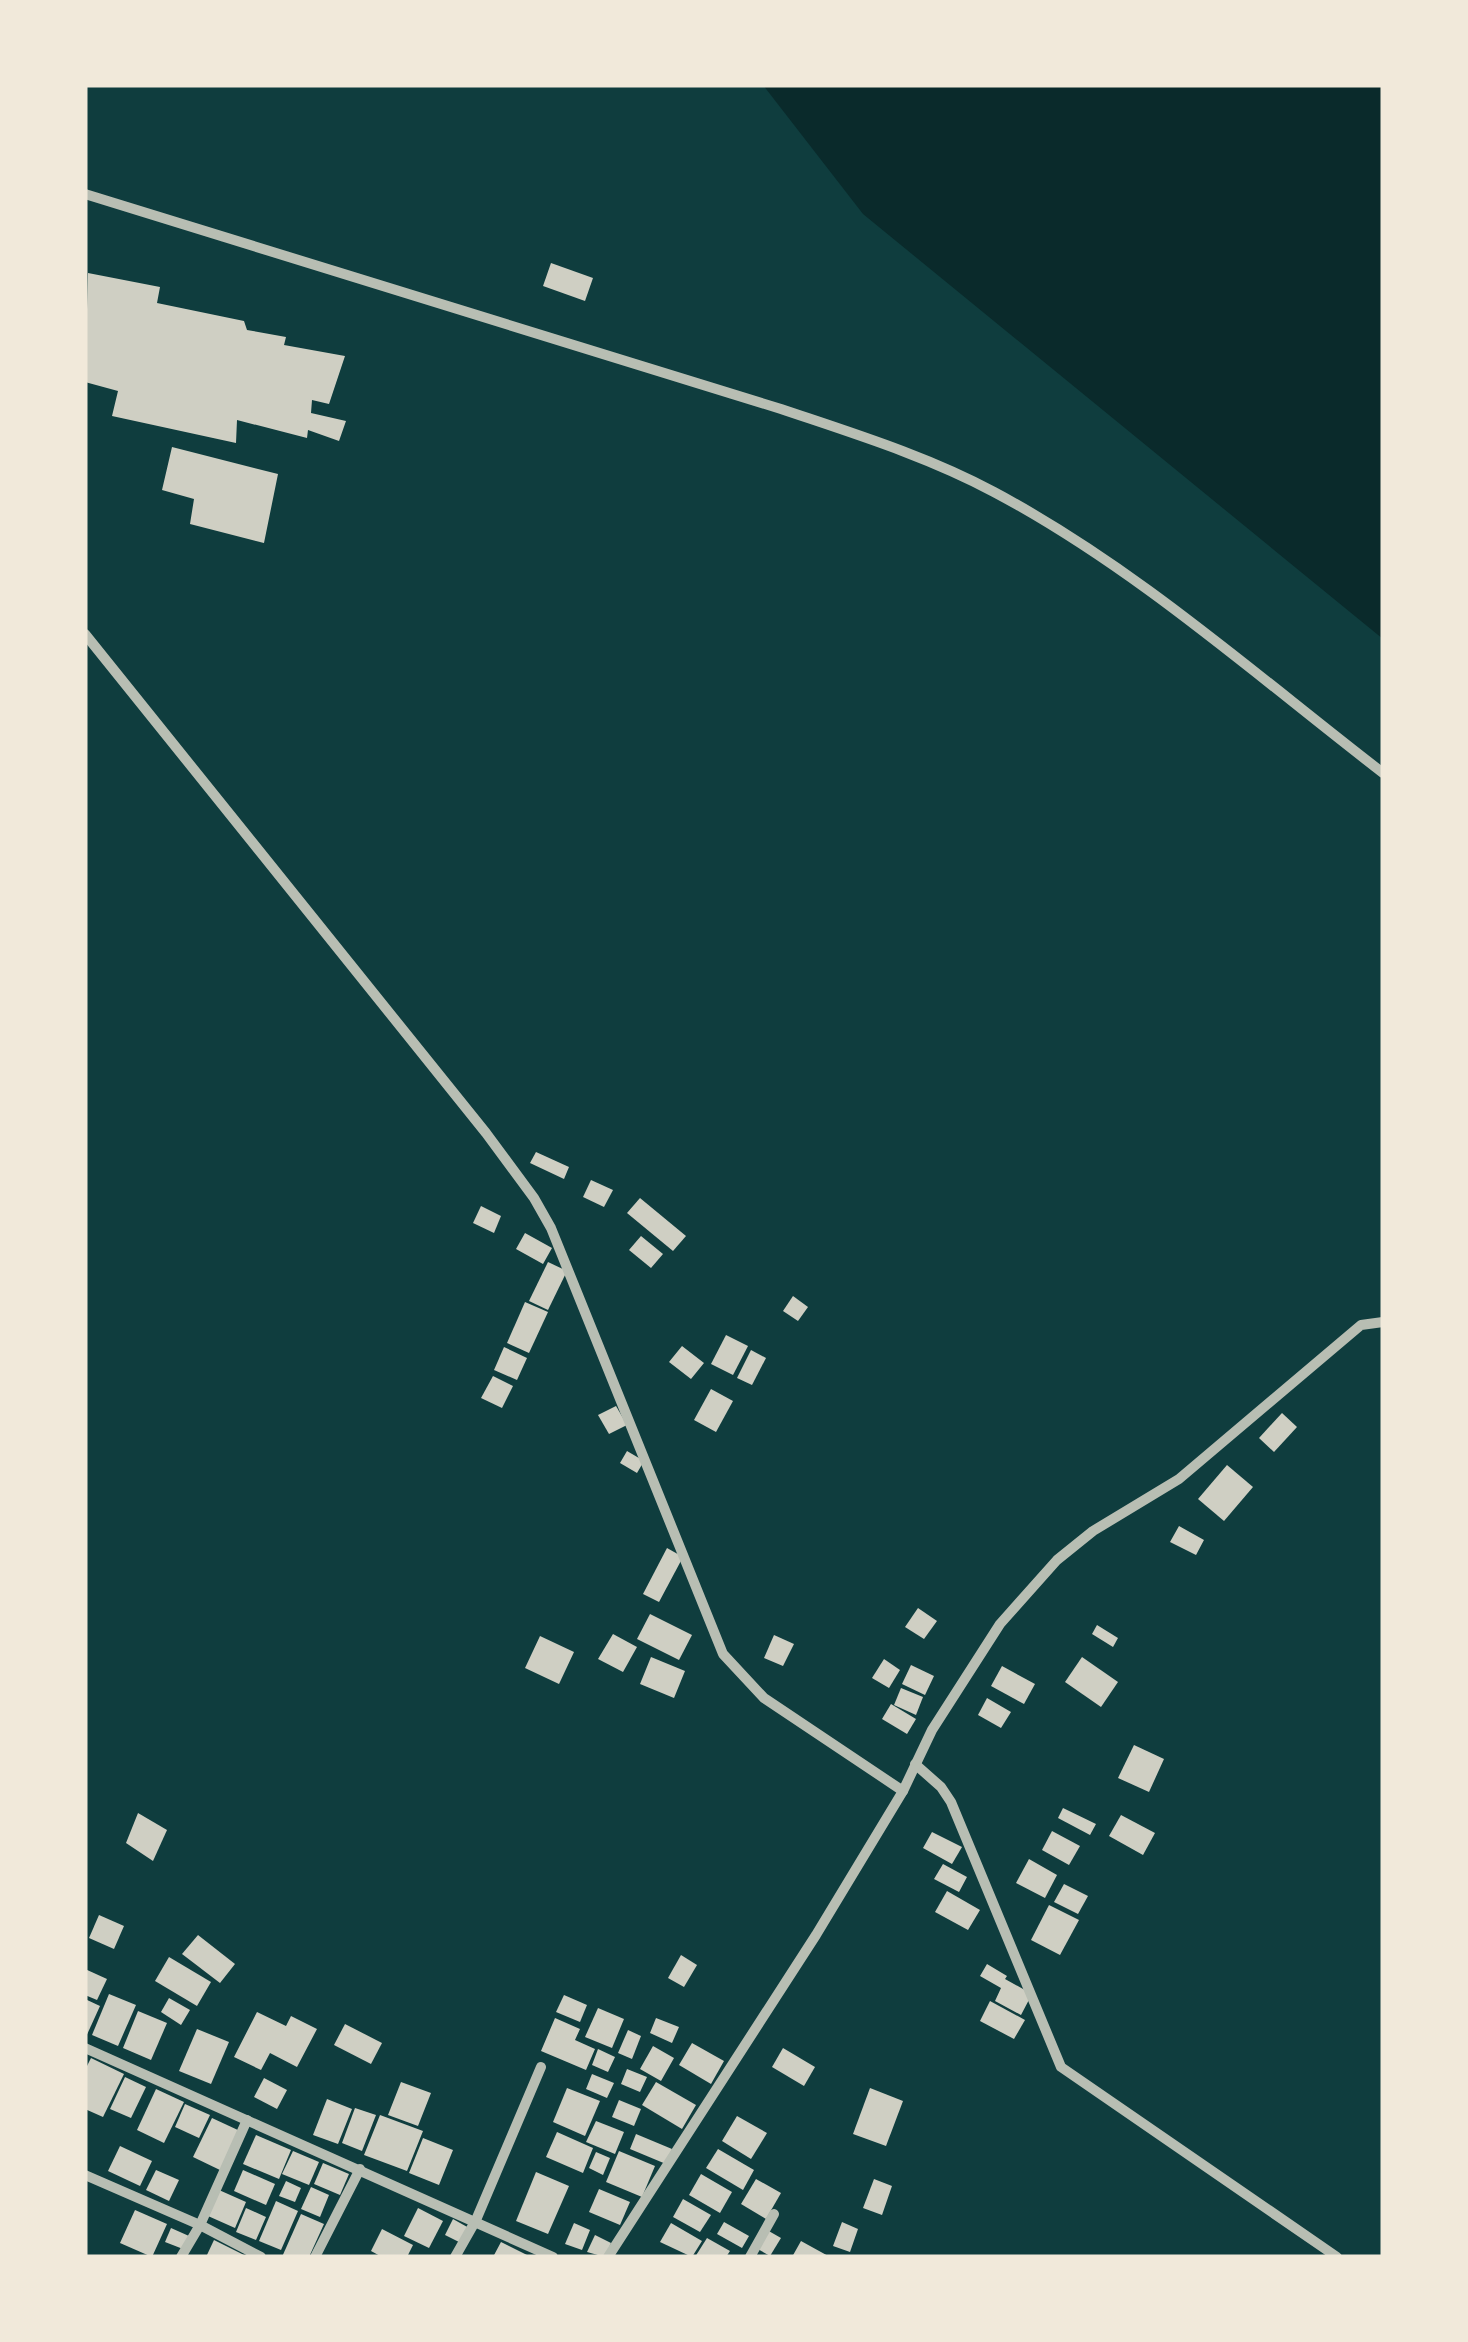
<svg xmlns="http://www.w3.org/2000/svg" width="1468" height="2342" viewBox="0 0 1468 2342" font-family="'Fira Sans Condensed',sans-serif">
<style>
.water{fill:#0a2a2b}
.building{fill:#cfcfc3}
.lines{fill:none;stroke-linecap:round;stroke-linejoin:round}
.minor{stroke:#b8beb3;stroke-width:10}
</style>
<rect width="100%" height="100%" fill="#0f3d3e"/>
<path class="water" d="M763,85H1383V639L863,214Z"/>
<g class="building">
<path d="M551,263L593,278L585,301L543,286Z"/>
<path d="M88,273L160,287L157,303L244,321L247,330L286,337L284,345L345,356L329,404L312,400L311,413L346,421L339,441L308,430L307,438L237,420L236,443L112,416L118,391L85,382Z"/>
<path d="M172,447L278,474L264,543L190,524L194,499L162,490Z"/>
<path d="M536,1152L569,1167L564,1179L530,1163Z"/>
<path d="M591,1180L613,1190L604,1207L583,1197Z"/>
<path d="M640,1198L686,1236L673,1251L627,1213Z"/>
<path d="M481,1206L501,1216L494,1233L473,1223Z"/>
<path d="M525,1233L552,1248L543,1264L516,1249Z"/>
<path d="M641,1236L663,1254L651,1268L629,1250Z"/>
<path d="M548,1262L567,1271L548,1310L529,1301Z"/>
<path d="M793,1296L808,1307L798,1321L783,1311Z"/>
<path d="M525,1302L548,1312L529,1353L507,1343Z"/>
<path d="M726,1335L748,1346L733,1375L711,1364Z"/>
<path d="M682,1346L704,1363L691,1379L669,1362Z"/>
<path d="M504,1347L527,1358L517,1380L494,1370Z"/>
<path d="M751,1350L766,1358L752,1385L737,1378Z"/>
<path d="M493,1376L513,1386L502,1408L481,1398Z"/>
<path d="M711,1389L733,1401L716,1432L694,1420Z"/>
<path d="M616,1406L627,1425L609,1434L598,1415Z"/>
<path d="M1282,1413L1297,1427L1274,1452L1259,1438Z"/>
<path d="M627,1451L644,1461L637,1473L620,1463Z"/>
<path d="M1227,1465L1253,1487L1224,1521L1198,1499Z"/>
<path d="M1179,1526L1204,1540L1196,1555L1170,1542Z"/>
<path d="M667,1548L683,1557L659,1602L643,1594Z"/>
<path d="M918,1608L937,1621L924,1639L905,1627Z"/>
<path d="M650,1614L692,1635L679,1660L637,1639Z"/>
<path d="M1097,1625L1118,1638L1113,1647L1092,1634Z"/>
<path d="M613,1634L637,1647L623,1672L598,1659Z"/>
<path d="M774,1635L794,1644L783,1666L764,1658Z"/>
<path d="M540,1636L574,1652L559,1684L525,1668Z"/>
<path d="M651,1657L685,1671L674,1698L640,1684Z"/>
<path d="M1082,1657L1118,1682L1101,1707L1065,1682Z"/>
<path d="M884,1659L900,1670L889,1688L872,1678Z"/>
<path d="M911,1665L934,1676L925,1695L902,1684Z"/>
<path d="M1002,1666L1035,1684L1024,1704L991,1686Z"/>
<path d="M901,1688L923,1697L916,1715L894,1705Z"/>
<path d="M987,1698L1011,1712L1001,1728L978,1715Z"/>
<path d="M891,1704L916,1719L907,1734L882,1719Z"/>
<path d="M1134,1745L1164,1759L1149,1792L1118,1778Z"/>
<path d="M1063,1808L1096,1824L1090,1835L1058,1818Z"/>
<path d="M138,1813L167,1830L153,1861L126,1843Z"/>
<path d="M1121,1815L1155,1833L1143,1855L1109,1836Z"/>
<path d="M1052,1831L1080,1846L1069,1865L1042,1850Z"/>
<path d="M932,1832L962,1847L952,1864L923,1848Z"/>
<path d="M1029,1859L1057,1875L1045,1898L1016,1883Z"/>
<path d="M943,1864L967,1877L959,1892L934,1879Z"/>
<path d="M1064,1884L1088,1896L1078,1914L1054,1902Z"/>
<path d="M947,1891L980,1910L968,1930L935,1912Z"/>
<path d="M1049,1905L1079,1920L1060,1955L1031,1940Z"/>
<path d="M99,1915L124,1926L114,1949L89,1938Z"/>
<path d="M198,1935L235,1964L220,1983L182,1954Z"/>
<path d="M681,1955L697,1965L684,1987L668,1978Z"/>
<path d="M169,1957L211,1982L197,2006L155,1981Z"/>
<path d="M987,1964L1007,1976L1005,1979L1032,1994L1021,2015L995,2001L1001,1988L980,1976Z"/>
<path d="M85,1969L107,1979L97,2000L85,1995Z"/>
<path d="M109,1994L136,2005L118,2046L92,2035Z"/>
<path d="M564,1995L587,2005L580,2022L556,2012Z"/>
<path d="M169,1998L190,2010L181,2025L161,2012Z"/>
<path d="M85,1999L100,2006L85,2039Z"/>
<path d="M990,2001L1025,2020L1014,2039L980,2021Z"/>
<path d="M598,2008L624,2019L612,2048L585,2037Z"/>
<path d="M138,2011L167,2023L151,2060L123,2048Z"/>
<path d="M257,2012L286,2026L291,2016L317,2029L297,2067L270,2053L261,2070L234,2057Z"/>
<path d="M555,2018L580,2029L575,2040L595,2049L586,2070L541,2051Z"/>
<path d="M656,2018L679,2027L672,2043L650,2033Z"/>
<path d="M345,2024L382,2043L371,2064L334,2045Z"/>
<path d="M197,2029L229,2042L211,2084L179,2071Z"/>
<path d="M628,2030L641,2036L632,2059L618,2053Z"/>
<path d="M692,2043L724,2061L711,2084L679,2065Z"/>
<path d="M653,2046L674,2058L661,2081L640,2069Z"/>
<path d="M783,2048L815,2067L804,2086L772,2067Z"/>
<path d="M598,2049L615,2057L608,2072L592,2065Z"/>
<path d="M91,2058L124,2074L103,2117L85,2109V2070Z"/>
<path d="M627,2069L647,2077L640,2092L621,2084Z"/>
<path d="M592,2074L614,2083L607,2098L586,2089Z"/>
<path d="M125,2077L146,2087L131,2118L110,2109Z"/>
<path d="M264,2078L287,2090L277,2109L254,2097Z"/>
<path d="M401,2082L431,2093L418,2126L388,2115Z"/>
<path d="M656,2082L696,2105L682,2129L642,2105Z"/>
<path d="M567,2088L600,2101L585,2136L553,2122Z"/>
<path d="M870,2088L903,2101L886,2146L853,2134Z"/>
<path d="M156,2089L184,2102L164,2143L137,2130Z"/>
<path d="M327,2099L352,2109L338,2144L313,2135Z"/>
<path d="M619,2100L641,2109L634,2126L612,2117Z"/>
<path d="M185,2104L210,2115L199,2138L175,2127Z"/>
<path d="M355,2108L376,2115L362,2151L342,2143Z"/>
<path d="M380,2115L423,2131L407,2171L364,2155Z"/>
<path d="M737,2116L767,2133L751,2159L722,2141Z"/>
<path d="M212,2118L240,2131L222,2171L193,2157Z"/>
<path d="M596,2121L624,2132L615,2154L586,2142Z"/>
<path d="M557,2132L593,2148L583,2173L546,2157Z"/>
<path d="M636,2134L672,2149L666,2164L630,2149Z"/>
<path d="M256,2135L291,2150L279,2179L243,2164Z"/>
<path d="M423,2138L453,2150L439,2185L409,2173Z"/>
<path d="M120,2146L152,2161L140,2186L108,2171Z"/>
<path d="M718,2149L754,2170L743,2190L706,2168Z"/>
<path d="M293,2151L319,2162L309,2185L282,2174Z"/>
<path d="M619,2151L655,2166L642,2197L606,2182Z"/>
<path d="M596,2152L610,2158L603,2175L589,2168Z"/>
<path d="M323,2163L349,2174L340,2195L314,2184Z"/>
<path d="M156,2170L179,2180L169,2201L146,2190Z"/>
<path d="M243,2170L275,2184L266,2205L234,2191Z"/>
<path d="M536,2172L569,2186L548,2234L516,2221Z"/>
<path d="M701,2174L732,2192L720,2213L689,2195Z"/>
<path d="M756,2179L781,2193L766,2219L741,2204Z"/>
<path d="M874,2179L892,2186L882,2215L863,2208Z"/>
<path d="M286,2181L301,2188L295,2202L279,2196Z"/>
<path d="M311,2187L329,2195L320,2217L301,2209Z"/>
<path d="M599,2189L630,2202L620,2225L589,2212Z"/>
<path d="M219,2190L246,2202L235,2228L208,2216Z"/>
<path d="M683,2199L711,2215L700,2232L673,2217Z"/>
<path d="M276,2201L298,2211L281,2250L259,2241Z"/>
<path d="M246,2208L266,2217L256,2240L236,2232Z"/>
<path d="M418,2208L443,2221L429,2248L404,2236Z"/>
<path d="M135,2210L167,2224L152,2257L120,2243Z"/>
<path d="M301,2214L324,2224L309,2257H282Z"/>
<path d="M453,2219L469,2228L461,2243L445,2235Z"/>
<path d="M724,2222L749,2236L742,2248L717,2234Z"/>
<path d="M842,2222L858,2229L850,2252L833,2246Z"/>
<path d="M574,2223L590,2230L582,2250L565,2244Z"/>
<path d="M671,2223L702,2241L692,2257L660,2242Z"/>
<path d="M171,2228L189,2236L183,2249L165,2242Z"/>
<path d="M382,2229L413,2245L407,2257H382L371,2251Z"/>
<path d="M767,2230L781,2238L770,2256L756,2248Z"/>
<path d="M595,2235L611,2243L605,2257L587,2252Z"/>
<path d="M707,2238L730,2251L726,2257H695Z"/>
<path d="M214,2240L248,2257H206Z"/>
<path d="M801,2241L830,2257H792Z"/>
<path d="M501,2242L531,2257H493Z"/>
</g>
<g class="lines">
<g class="minor">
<path d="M85,194L781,409C852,433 927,456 994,492C1135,567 1257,676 1383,773"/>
<path d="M85,634L486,1133L534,1198L551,1228L723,1654L764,1698L903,1791"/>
<path d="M915,1764L941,1787L951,1802L1061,2067L1337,2257"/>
<path d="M85,2048L553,2257"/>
<path d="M85,2175L200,2225L261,2257"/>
<path d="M181,2257L200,2225L247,2120"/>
<path d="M315,2257L360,2169"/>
<path d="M455,2257L476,2220L541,2067"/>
<path d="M608,2257L816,1935L903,1791L932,1730L1000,1624L1057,1560L1093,1531L1179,1479L1361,1325L1383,1322"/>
<path d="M750,2257L774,2214"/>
</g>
</g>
<rect width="1468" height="2342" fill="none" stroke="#f1e9da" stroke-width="175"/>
</svg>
